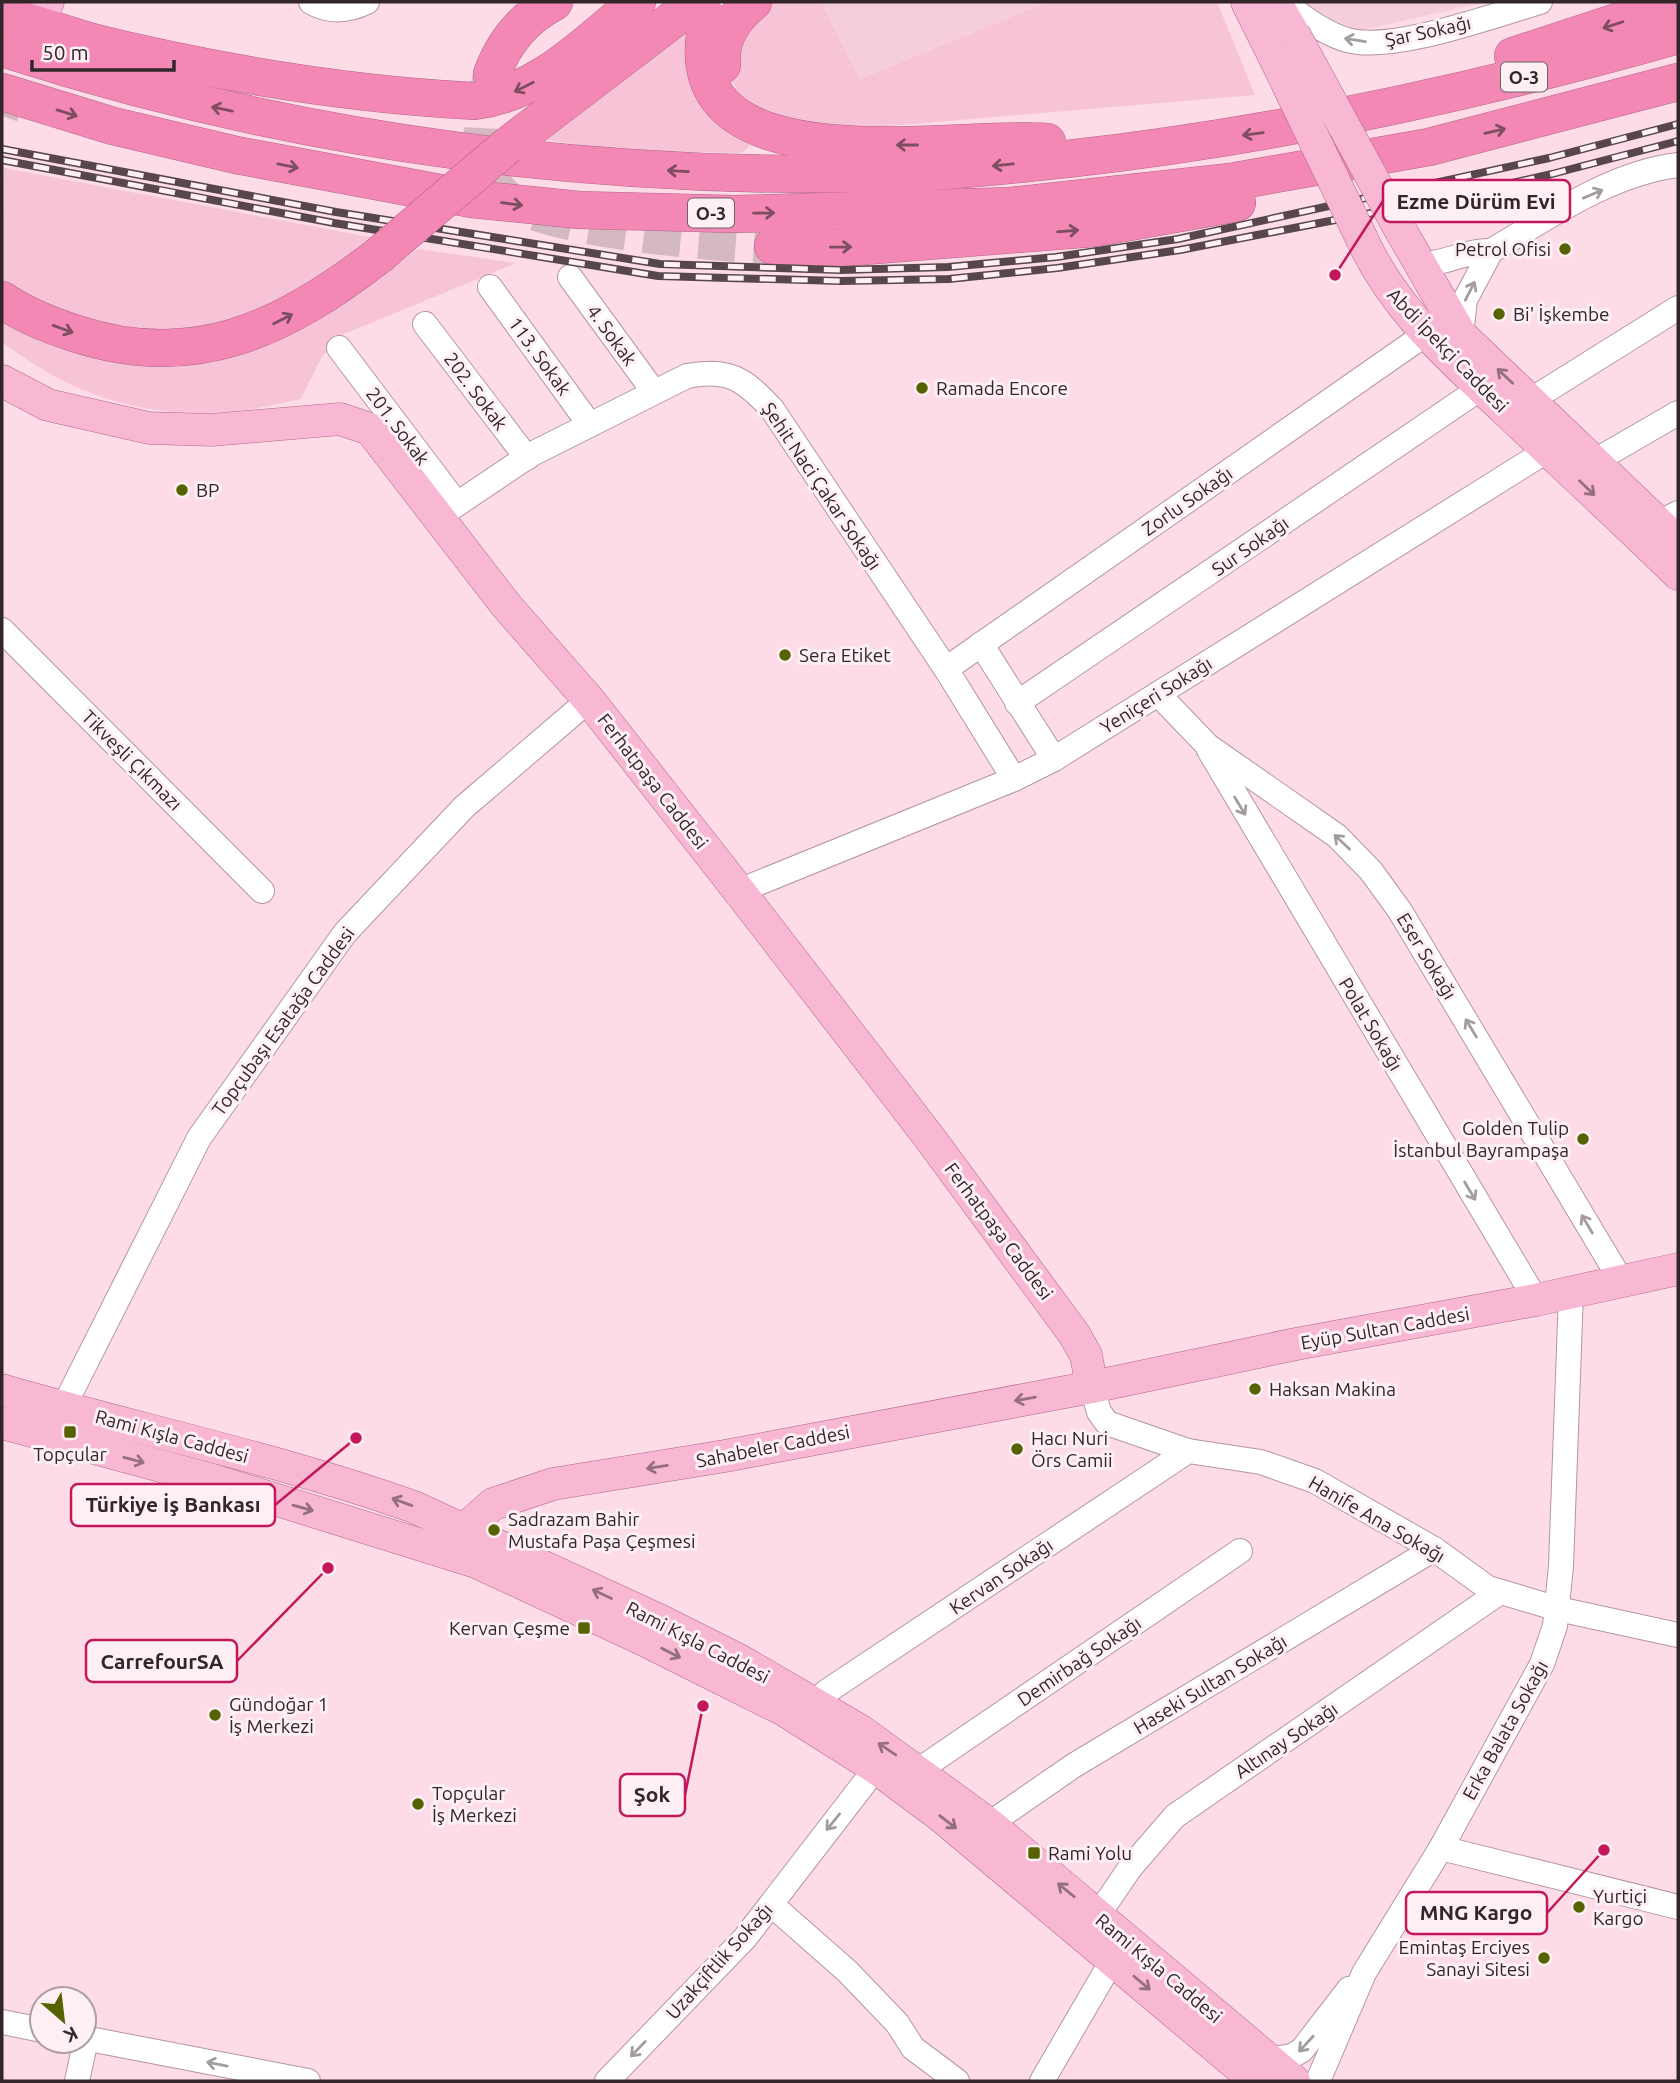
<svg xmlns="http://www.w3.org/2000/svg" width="1680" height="2083" viewBox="0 0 1680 2083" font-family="Ubuntu,sans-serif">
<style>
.built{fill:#f5cddb}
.green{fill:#f7c4d7}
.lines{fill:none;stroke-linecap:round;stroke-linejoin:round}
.major-tunnel{stroke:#d4b8c2;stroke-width:32;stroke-dasharray:32 16;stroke-linecap:butt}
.highway-tunnel{stroke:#d4b8c2;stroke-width:37;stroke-dasharray:37 18;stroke-linecap:butt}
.minor-casing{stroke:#b496a1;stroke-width:26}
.major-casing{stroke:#af6685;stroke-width:33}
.highway-casing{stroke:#af6685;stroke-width:38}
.minor{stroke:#fff;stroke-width:24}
.major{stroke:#f8b8d3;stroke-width:32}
.highway{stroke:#f388b5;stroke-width:37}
.rail-casing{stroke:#57474d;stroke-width:8}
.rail{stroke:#fdeff4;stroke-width:5;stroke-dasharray:16;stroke-linecap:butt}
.major-bridge-casing{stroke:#af6685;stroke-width:33;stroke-linecap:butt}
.highway-bridge-casing{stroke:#af6685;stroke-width:38;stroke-linecap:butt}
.major-bridge{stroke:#f8b8d3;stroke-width:32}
.highway-bridge{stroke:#f388b5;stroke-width:37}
.oneway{stroke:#7f4d62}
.oneway2{stroke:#a39da0}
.oneway3{stroke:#956f7f}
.poi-dot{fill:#576201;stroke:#fdeff4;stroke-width:2.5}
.labels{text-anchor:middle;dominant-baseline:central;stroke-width:6;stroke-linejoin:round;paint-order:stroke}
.shield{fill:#fdeff4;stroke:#6f6267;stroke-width:2}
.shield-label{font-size:18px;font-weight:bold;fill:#32262b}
.street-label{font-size:19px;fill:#32262b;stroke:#fdeff4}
.poi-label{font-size:19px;fill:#32262b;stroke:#fdeff4;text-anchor:start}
.leader{fill:none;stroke:#c2185b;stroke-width:2.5}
.callout-dot{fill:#c2185b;stroke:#fdeff4;stroke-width:2.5}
.callout{fill:#fdeff4;stroke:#c2185b;stroke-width:2.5}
.callout-label{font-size:21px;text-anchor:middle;font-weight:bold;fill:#32262b}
</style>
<rect width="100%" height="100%" fill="#fddce8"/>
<g class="built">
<path d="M821,2H1048L858,79Z"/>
<path d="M1292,2H1486L1349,33Z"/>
</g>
<g class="green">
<path d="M772,2H821L859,79L1048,2H1217L1255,95L866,128L784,120L742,99L730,77L746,18Z"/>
<path d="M692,23C679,87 695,111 750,145L742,153L616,150L546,140Z"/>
<path d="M4,168L370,237L340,262L260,313L170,335L101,327L2,286Z"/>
<path d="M418,249L516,263L342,335L321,358L301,399C276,404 251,411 227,412C140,418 70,394 2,342V313L125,360L371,284Z"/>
</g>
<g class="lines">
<path class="major-tunnel" d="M2,116L32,31"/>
<path class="highway-tunnel" d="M492,74C482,113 473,157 500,192C529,230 721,243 773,246"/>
<defs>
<g id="minor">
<path d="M311,2C330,13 348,11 367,2"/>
<path d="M1282,2C1302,16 1323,33 1347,40C1392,53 1494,15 1540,2"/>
<path d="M1491,251C1549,217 1611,173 1678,165"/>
<path d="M1419,263C1443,266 1465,250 1491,251"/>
<path d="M570,277L654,392"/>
<path d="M490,287L590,425"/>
<path d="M425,324L527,458"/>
<path d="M1461,335L1465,300L1491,251"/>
<path d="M339,348L457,504"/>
<path d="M1531,400L1678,308"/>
<path d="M1595,461L1678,413"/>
<path d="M438,517L530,455L687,376C729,368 744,379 772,409L946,669L1014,779"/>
<path d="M1659,523L1678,513"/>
<path d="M2,630L262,891"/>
<path d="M981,644L1054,759"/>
<path d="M946,669L1427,333"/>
<path d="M1158,694L1208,746L1337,836L1371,871L1400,911L1622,1282"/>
<path d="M1017,703L1481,388"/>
<path d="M1209,750L1536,1300"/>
<path d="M739,891L1014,779L1054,759L1548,450"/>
<path d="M1092,1387L1099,1412L1107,1423L1188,1451L1261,1462L1315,1481L1434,1549L1488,1588L1558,1609L1678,1635"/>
<path d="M63,1408L199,1138L345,933L464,807L589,700"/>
<path d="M815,1703L826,1692L1188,1451"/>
<path d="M919,1770L1240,1551"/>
<path d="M989,1824L1073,1766L1434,1549"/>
<path d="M1441,1848L1678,1907"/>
<path d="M772,1905L847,1971L897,2023L913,2048L957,2081"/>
<path d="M1098,1915L1130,1868L1175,1816L1500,1592"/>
<path d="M2,2022L42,2030"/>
<path d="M84,2038L308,2081"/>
<path d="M1268,2060L1292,2056L1302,2050L1349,1989"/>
<path d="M77,2081L86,2039"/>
<path d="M607,2081L745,1938L876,1768"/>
<path d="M1042,2081L1113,1959"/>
<path d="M1318,2081L1364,1973L1441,1848L1542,1664L1555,1626L1561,1566L1571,1293"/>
</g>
<g id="major">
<path d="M1247,2L1275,58"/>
<path d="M1275,2L1294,34"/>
<path d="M38,17L48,2"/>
<path d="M1401,231L1461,335L1678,542"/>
<path d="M1362,239C1393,308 1450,358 1504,409C1562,464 1621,518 1678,574"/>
<path d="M2,381L48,405L149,428L211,430L340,419L370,429L505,604L589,700L739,891L929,1137L1074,1334L1086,1355L1092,1387"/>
<path d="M2,1390C139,1430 279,1459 414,1507L659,1620L739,1660L861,1731L989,1824L1294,2081"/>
<path d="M2,1423L216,1481L476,1562L640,1638L784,1710L876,1768L942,1817L1256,2081"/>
<path d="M465,1529L493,1504L553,1484L725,1456L1092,1387L1296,1344L1536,1300L1678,1269"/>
</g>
<g id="highway">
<path d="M2,14L107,47"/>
<path d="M708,19C665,194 957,133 1047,142"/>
<path d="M83,40C212,72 342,94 475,101C540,93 587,42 637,2"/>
<path d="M2,48C298,144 610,184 922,172C970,170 1018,164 1067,159C1275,136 1477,92 1678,35"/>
<path d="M1513,56L1678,2"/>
<path d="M722,65C719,38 733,18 753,2"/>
<path d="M492,74C504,42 523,18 554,2"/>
<path d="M2,92L113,126L236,155L472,199L579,210L735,214L1010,206L1230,182L1429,147L1678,82"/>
<path d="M507,146L696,2"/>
<path d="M773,246L839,248L1095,228L1237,203"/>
<path d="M2,300C24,315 49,325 74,333C193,373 284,329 378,256"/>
</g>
</defs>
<use href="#minor" class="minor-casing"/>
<use href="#major" class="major-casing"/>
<use href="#highway" class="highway-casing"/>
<use href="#minor" class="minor"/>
<use href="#major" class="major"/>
<use href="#highway" class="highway"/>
<defs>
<g id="rail">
<path d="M2,149L336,212L660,264L841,270L948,267L1056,257L1178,239L1549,158L1678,124"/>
<path d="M2,160L334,223L658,276L841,281L949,279L1057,268L1180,250L1428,202L1552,174L1678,141"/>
</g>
</defs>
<use href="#rail" class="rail-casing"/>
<use href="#rail" class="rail"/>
<defs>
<g id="major-bridge">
<path d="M1294,34L1401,231"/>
<path d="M1275,58L1362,239"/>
</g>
<path id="highway-bridge" d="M378,256L507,146"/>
</defs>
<use href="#major-bridge" class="major-bridge-casing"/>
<use href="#highway-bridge" class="highway-bridge-casing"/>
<use href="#major-bridge" class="major-bridge"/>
<use href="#highway-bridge" class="highway-bridge"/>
</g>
<defs><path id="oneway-shaft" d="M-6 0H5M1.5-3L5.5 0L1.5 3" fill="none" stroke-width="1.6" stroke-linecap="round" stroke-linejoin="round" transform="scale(1.75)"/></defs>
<g class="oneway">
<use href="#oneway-shaft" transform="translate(1613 25) rotate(162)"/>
<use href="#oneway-shaft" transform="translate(524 87) rotate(153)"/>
<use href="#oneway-shaft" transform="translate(222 109) rotate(-168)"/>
<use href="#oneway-shaft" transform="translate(67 113) rotate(17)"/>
<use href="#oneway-shaft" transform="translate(1495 131) rotate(-13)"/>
<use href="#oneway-shaft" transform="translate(1253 134) rotate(172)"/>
<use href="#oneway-shaft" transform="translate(907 145) rotate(180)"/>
<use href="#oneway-shaft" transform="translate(1003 165) rotate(174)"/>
<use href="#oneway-shaft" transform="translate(288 166) rotate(11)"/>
<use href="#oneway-shaft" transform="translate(678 171) rotate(-177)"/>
<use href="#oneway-shaft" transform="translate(512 204) rotate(7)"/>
<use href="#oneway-shaft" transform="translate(764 213) rotate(-1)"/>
<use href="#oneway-shaft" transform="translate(1068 231) rotate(-5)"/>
<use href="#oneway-shaft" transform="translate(841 247) rotate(-1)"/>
<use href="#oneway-shaft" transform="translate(283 319) rotate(-27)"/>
<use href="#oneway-shaft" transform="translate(63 329) rotate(20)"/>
</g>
<g class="oneway2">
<use href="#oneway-shaft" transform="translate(1355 40) rotate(-171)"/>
<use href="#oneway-shaft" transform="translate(1593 194) rotate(-23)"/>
<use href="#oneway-shaft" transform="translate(1470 291) rotate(-63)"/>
<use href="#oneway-shaft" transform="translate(1240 806) rotate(59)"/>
<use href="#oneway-shaft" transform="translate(1342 842) rotate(-137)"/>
<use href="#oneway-shaft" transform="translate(1471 1028) rotate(-121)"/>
<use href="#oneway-shaft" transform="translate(1470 1191) rotate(59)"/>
<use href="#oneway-shaft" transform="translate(1587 1224) rotate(-121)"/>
<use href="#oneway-shaft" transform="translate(833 1822) rotate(129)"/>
<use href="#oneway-shaft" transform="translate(1306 2044) rotate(133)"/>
<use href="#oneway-shaft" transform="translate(638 2049) rotate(134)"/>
<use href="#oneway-shaft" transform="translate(217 2064) rotate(-169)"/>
</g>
<g class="oneway3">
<use href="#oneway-shaft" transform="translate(1505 376) rotate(-137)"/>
<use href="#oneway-shaft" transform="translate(1587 488) rotate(44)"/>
<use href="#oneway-shaft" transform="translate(1025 1399) rotate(170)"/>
<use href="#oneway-shaft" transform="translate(134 1460) rotate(15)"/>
<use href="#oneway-shaft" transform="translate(657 1467) rotate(171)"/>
<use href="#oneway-shaft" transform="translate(402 1502) rotate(-160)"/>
<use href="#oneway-shaft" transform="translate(303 1508) rotate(16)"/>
<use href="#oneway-shaft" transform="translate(602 1594) rotate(-155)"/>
<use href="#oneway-shaft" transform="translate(671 1653) rotate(27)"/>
<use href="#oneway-shaft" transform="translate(887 1749) rotate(-146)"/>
<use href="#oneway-shaft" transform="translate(948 1822) rotate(38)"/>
<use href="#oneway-shaft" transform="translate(1066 1890) rotate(-141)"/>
<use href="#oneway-shaft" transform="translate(1142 1983) rotate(40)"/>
</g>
<g class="poi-dot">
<circle cx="1565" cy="249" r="7"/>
<circle cx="1499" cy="314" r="7"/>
<circle cx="922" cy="388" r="7"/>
<circle cx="182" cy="490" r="7"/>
<circle cx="785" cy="655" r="7"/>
<circle cx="1583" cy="1139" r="7"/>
<circle cx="1255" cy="1389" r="7"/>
<rect x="63" y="1425" width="14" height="14" rx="3.5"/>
<circle cx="1017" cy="1449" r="7"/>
<circle cx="494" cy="1530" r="7"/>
<rect x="577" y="1621" width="14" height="14" rx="3.5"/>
<circle cx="215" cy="1715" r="7"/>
<circle cx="418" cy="1804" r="7"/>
<rect x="1027" y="1846" width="14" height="14" rx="3.5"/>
<circle cx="1579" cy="1907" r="7"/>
<circle cx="1544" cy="1958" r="7"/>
</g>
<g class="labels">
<g class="shield">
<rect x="1501" y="62.5" width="46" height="29" rx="5"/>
<rect x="688" y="198.5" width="46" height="29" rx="5"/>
</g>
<g class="shield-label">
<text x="1524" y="77">O-3</text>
<text x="711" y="213">O-3</text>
</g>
<g class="street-label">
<text transform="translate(1428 31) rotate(-12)">Şar Sokağı</text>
<text transform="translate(612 335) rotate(54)">4. Sokak</text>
<text transform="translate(1448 350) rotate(46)">Abdi İpekçi Caddesi</text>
<text transform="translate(540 356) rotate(54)">113. Sokak</text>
<text transform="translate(476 391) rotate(53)">202. Sokak</text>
<text transform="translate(398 426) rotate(53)">201. Sokak</text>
<text transform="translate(822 486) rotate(56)">Şehit Naci Çakar Sokağı</text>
<text transform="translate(1187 501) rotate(-35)">Zorlu Sokağı</text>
<text transform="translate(1250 546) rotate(-35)">Sur Sokağı</text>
<text transform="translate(1156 695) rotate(-32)">Yeniçeri Sokağı</text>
<text transform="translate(132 760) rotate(45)">Tikveşli Çıkmazı</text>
<text transform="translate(653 781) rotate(52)">Ferhatpaşa Caddesi</text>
<text transform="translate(1427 956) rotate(59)">Eser Sokağı</text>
<text transform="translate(283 1021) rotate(-54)">Topçubaşı Esatağa Caddesi</text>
<text transform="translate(1371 1024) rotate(59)">Polat Sokağı</text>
<text transform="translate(999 1231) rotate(53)">Ferhatpaşa Caddesi</text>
<text transform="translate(1385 1328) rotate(-10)">Eyüp Sultan Caddesi</text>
<text transform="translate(172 1436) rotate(15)">Rami Kışla Caddesi</text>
<text transform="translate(773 1446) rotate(-11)">Sahabeler Caddesi</text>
<text transform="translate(1377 1519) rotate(30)">Hanife Ana Sokağı</text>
<text transform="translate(1001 1576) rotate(-34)">Kervan Sokağı</text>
<text transform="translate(698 1642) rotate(27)">Rami Kışla Caddesi</text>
<text transform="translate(1079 1661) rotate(-34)">Demirbağ Sokağı</text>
<text transform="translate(1210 1684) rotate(-31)">Haseki Sultan Sokağı</text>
<text transform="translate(1505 1730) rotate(-61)">Erka Balata Sokağı</text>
<text transform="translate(1286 1740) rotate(-34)">Altınay Sokağı</text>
<text transform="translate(719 1961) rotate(-48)">Uzakçiftlik Sokağı</text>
<text transform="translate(1159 1968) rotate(40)">Rami Kışla Caddesi</text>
</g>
<g class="poi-label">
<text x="1551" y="249" text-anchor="end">Petrol Ofisi</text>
<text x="1513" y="314">Bi' İşkembe</text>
<text x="936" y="388">Ramada Encore</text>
<text x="196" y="490">BP</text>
<text x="799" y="655">Sera Etiket</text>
<text x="1569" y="1128" text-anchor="end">Golden Tulip<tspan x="1569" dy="22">İstanbul Bayrampaşa</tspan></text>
<text x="1269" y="1389">Haksan Makina</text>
<text x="1031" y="1438">Hacı Nuri<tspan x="1031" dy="22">Örs Camii</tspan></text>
<text x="70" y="1454" text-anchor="middle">Topçular</text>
<text x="508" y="1519">Sadrazam Bahir<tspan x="508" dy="22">Mustafa Paşa Çeşmesi</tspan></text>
<text x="570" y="1628" text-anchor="end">Kervan Çeşme</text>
<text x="229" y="1704">Gündoğar 1<tspan x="229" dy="22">İş Merkezi</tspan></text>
<text x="432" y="1793">Topçular<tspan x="432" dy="22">İş Merkezi</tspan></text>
<text x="1048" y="1853">Rami Yolu</text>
<text x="1593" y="1896">Yurtiçi<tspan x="1593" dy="22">Kargo</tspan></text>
<text x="1530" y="1947" text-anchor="end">Emintaş Erciyes<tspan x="1530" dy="22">Sanayi Sitesi</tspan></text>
</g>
</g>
<path class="leader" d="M1335 275L1383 201M356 1438L275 1505M328 1568L237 1661M703 1706L685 1795M1604 1850L1547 1913"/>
<g class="callout-dot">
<circle cx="1335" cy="275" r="7"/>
<circle cx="356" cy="1438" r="7"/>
<circle cx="328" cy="1568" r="7"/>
<circle cx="703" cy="1706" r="7"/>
<circle cx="1604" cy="1850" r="7"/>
</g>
<g class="callout">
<rect x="1383" y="180" width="187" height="42" rx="7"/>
<rect x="71" y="1484" width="204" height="42" rx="7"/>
<rect x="86" y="1640" width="151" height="42" rx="7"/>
<rect x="620" y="1774" width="65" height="42" rx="7"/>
<rect x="1406" y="1892" width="141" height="42" rx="7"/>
</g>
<g class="callout-label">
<text x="1476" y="209">Ezme Dürüm Evi</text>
<text x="173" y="1512">Türkiye İş Bankası</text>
<text x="162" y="1669">CarrefourSA</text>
<text x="652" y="1802">Şok</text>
<text x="1476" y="1920">MNG Kargo</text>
</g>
<rect width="1680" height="2083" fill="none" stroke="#32262b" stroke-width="7"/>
<g transform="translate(63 2020) rotate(152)"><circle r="33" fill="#fdeff4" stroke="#ac9fa4" stroke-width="2"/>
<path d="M0-5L12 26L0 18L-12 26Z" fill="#576201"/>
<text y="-10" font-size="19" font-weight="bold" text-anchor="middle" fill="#32262b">K</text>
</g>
<path d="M32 60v10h142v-10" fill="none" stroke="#32262b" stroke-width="3.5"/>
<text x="42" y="60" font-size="21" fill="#32262b" stroke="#fdeff4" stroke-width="5" paint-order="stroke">50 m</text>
</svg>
